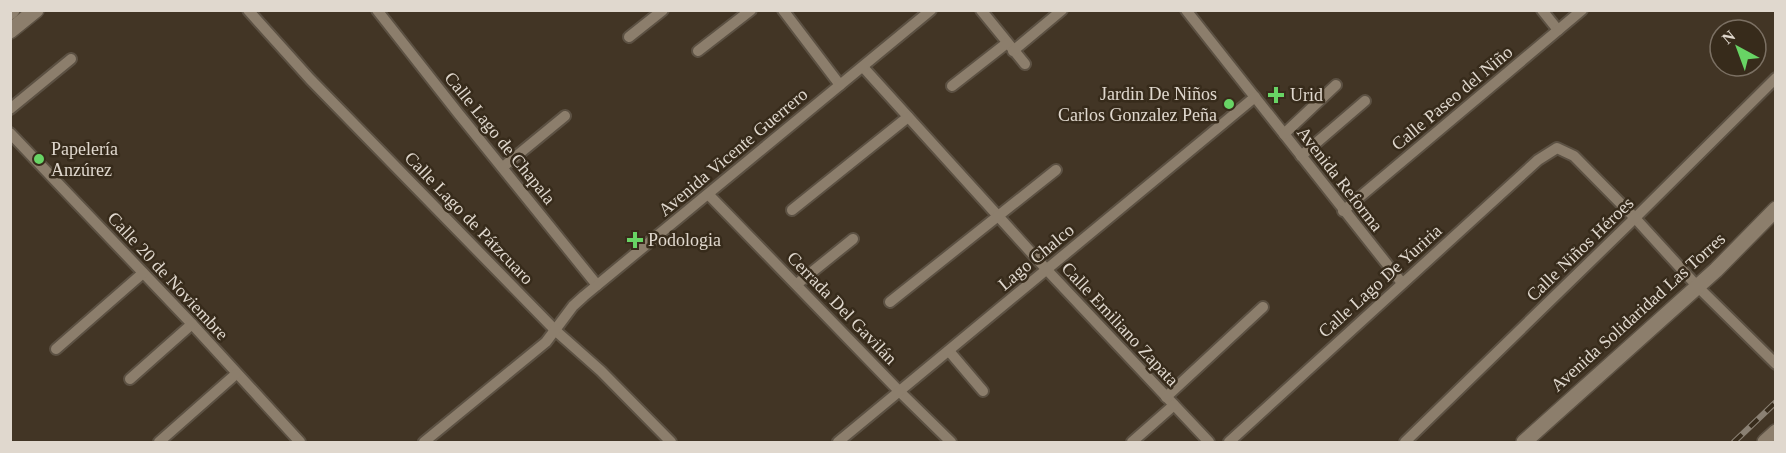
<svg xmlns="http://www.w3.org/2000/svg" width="1786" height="453" viewBox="0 0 1786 453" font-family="Georgia,serif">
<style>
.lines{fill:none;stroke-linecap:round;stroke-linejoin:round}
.street-casing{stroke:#5c5143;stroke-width:14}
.secondary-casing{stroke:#5c5143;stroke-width:18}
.street{stroke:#8c7e6c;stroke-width:10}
.secondary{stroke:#8c7e6c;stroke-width:15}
.rail-casing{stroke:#8a8073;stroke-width:6}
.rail{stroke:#372b1b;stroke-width:4;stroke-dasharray:11;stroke-linecap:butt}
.poi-dot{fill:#68d465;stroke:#372b1b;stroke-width:2}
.labels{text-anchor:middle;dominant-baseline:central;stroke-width:5;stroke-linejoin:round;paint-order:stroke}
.poi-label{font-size:18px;fill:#e0d8ce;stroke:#372b1b;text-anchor:start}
.street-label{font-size:18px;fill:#e0d8ce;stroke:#372b1b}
</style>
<rect width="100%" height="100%" fill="#423525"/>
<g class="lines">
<defs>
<g id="street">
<path d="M248,10L310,79L556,331L601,371L671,442"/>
<path d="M377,10L458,113L597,285"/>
<path d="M783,10L840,85"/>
<path d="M981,10L1025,64"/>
<path d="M1186,10L1402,283"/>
<path d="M1542,10L1558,30"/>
<path d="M629,37L663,10"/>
<path d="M698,51L751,10"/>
<path d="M1013,51L1062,10"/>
<path d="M863,67L1047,270L1209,442"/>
<path d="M952,86L1007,43"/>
<path d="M10,109L71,59"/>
<path d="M10,133L192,324L300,442"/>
<path d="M1284,134L1336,85"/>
<path d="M1301,156L1365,101"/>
<path d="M503,167L565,116"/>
<path d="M709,195L899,391L951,442"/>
<path d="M792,210L908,117"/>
<path d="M1343,211L1582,10"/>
<path d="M797,284L853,239"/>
<path d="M890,302L1056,170"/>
<path d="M56,349L143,273"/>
<path d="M949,351L983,391"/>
<path d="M130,379L192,324"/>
<path d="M1166,397L1263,307"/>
<path d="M159,442L236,374"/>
<path d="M424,442L546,342L573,306L584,296L931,10"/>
<path d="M838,442L1255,97"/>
<path d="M1132,442L1174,405"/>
<path d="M1229,442L1538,160L1557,148L1574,156L1635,218L1697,286L1776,364"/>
<path d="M1405,442L1635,218L1776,78"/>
</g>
<g id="secondary">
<path d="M10,12L12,10"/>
<path d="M10,31L36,10"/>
<path d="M1524,442L1716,270L1776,209"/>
<path d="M1765,442L1776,432"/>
</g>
</defs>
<use href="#street" class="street-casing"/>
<use href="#secondary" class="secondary-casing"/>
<use href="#street" class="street"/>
<use href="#secondary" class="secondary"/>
<defs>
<path id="rail" d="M1734,442L1776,402"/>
</defs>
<use href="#rail" class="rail-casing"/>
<use href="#rail" class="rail"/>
</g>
<g class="poi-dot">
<path d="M1273 86h6v6h6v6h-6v6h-6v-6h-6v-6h6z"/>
<circle cx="1229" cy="104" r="6"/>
<circle cx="39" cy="159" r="6"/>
<path d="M632 231h6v6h6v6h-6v6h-6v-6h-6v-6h6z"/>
</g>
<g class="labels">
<g class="poi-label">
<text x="1217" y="94" text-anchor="end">Jardin De Niños<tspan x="1217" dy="21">Carlos Gonzalez Peña</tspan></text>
<text x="1290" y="95">Urid</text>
<text x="51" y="149">Papelería<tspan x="51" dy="21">Anzúrez</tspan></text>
<text x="648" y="240">Podologia</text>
</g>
<g class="street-label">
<text transform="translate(1452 98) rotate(-40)">Calle Paseo del Niño</text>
<text transform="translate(500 138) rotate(51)">Calle Lago de Chapala</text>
<text transform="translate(733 152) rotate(-40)">Avenida Vicente Guerrero</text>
<text transform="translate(1340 179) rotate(52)">Avenida Reforma</text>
<text transform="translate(469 218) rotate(46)">Calle Lago de Pátzcuaro</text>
<text transform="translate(1580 249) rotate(-44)">Calle Niños Héroes</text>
<text transform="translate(1036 257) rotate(-40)">Lago Chalco</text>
<text transform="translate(168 276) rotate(47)">Calle 20 de Noviembre</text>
<text transform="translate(1380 281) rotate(-42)">Calle Lago De Yuriria</text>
<text transform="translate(842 308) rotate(46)">Cerrada Del Gavilán</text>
<text transform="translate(1638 312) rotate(-42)">Avenida Solidaridad Las Torres</text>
<text transform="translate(1120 324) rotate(47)">Calle Emiliano Zapata</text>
</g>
</g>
<rect width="1786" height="453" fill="none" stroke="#e0d8ce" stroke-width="24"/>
<g transform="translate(1738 48) rotate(319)"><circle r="28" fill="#372b1b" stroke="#7b7063" stroke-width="1.5"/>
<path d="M0-4.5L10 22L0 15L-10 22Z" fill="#68d465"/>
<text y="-9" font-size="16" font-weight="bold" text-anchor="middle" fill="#e0d8ce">N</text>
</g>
</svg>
